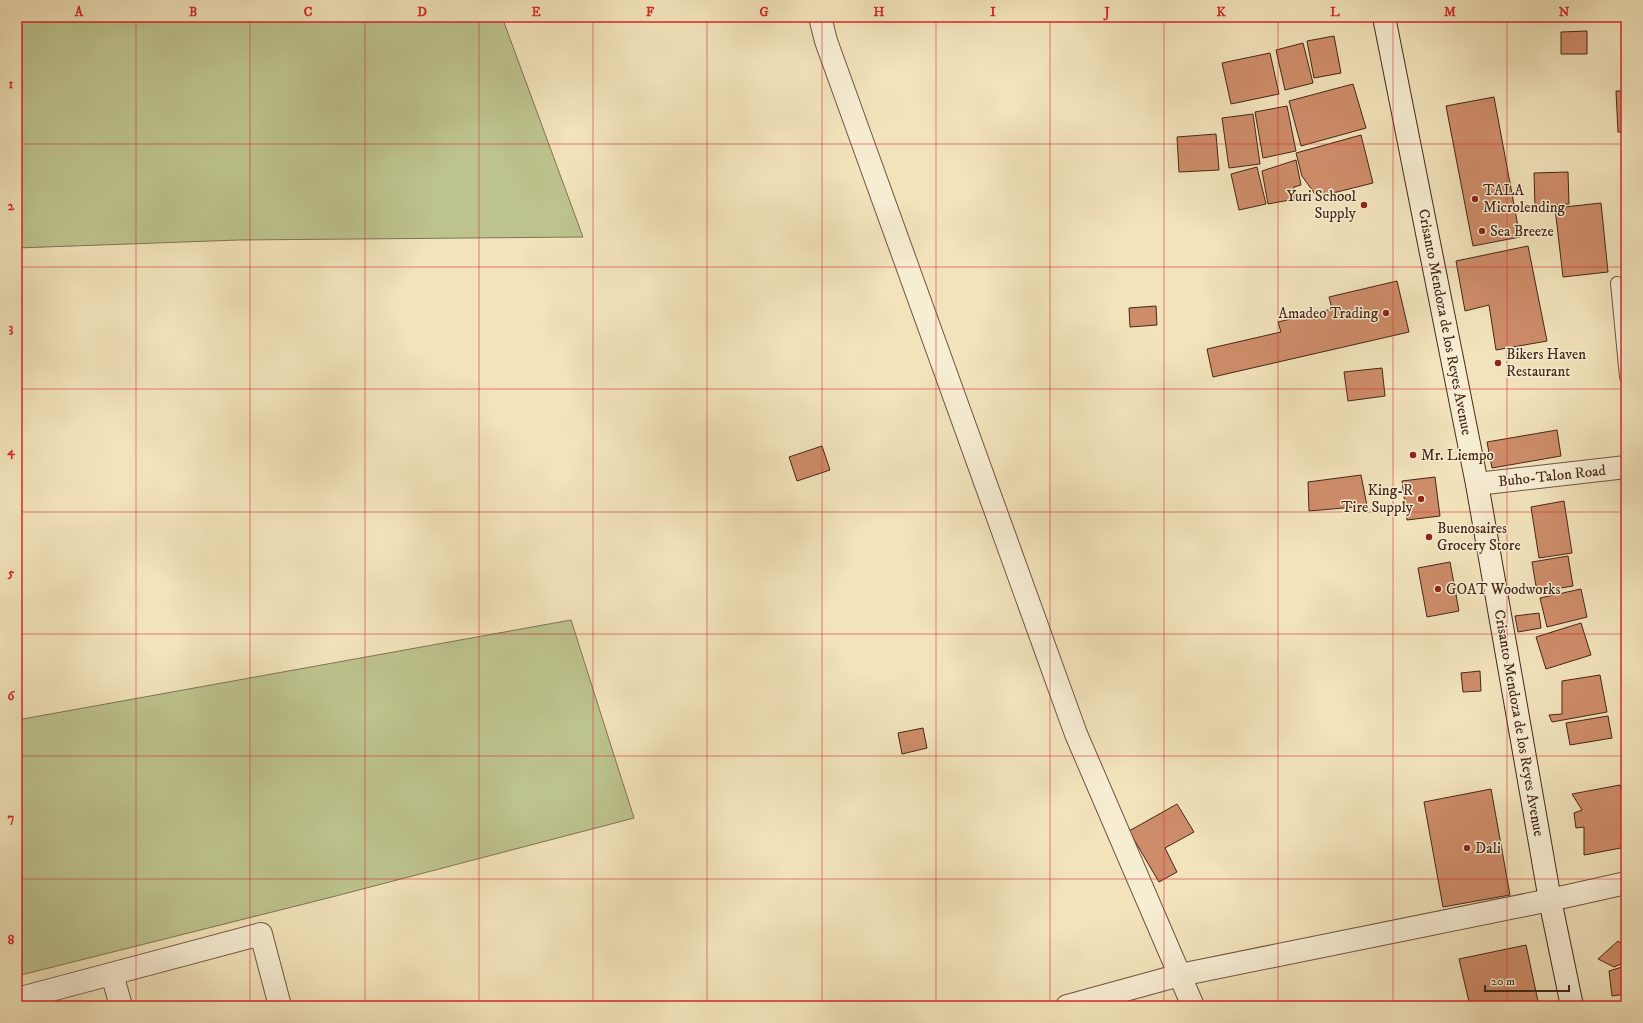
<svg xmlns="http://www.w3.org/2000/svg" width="1643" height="1023" viewBox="0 0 1643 1023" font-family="'IM FELL DW Pica',serif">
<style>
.green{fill:#bdc38e;stroke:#827454}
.building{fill:#ce8d6a;stroke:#462619}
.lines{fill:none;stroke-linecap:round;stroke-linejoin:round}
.service-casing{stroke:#715542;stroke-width:14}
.minor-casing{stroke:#715542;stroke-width:24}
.tertiary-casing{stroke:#715542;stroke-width:24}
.secondary-casing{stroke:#462619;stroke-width:24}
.service{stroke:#f7edd3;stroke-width:12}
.minor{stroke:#f7edd3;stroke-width:22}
.tertiary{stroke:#f7edd3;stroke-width:22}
.secondary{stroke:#f7edd3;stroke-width:22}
.grid{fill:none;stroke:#d62828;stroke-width:1;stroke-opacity:0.55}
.poi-dot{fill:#8f2418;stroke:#f7edd3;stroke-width:1.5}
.labels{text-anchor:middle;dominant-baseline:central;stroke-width:3;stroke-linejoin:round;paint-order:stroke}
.poi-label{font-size:15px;fill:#462619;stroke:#f7edd3;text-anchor:start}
.street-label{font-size:15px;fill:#462619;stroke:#f7edd3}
.neatline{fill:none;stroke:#d62828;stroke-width:1.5}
.grid-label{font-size:13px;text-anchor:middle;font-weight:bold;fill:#d62828}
</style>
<rect width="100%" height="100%" fill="#f2e3bb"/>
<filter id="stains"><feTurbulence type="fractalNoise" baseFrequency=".005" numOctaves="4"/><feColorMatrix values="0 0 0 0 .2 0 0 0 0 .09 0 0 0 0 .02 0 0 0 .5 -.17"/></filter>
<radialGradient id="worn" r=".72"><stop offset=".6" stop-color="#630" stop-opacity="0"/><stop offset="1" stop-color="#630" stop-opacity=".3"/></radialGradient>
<g class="green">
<path d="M17,17H502L583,237L239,240L17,248Z"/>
<path d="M571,620L634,818L332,897L17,976V720Z"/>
</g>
<g class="building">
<path d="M1587,31V54H1561V32Z"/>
<path d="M1334,36L1341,73L1314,78L1307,41Z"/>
<path d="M1303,43L1313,83L1285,90L1276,50Z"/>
<path d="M1270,53L1279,94L1231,104L1222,63Z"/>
<path d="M1353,84L1366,128L1301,146L1289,101Z"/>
<path d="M1616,91H1626V132H1618Z"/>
<path d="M1494,97L1520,237L1473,246L1446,106Z"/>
<path d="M1287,106L1296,151L1263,158L1255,112Z"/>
<path d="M1253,114L1260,164L1229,168L1222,118Z"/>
<path d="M1216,134L1219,170L1179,172L1177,137Z"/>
<path d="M1361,135L1373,183L1317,197L1302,176L1296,153Z"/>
<path d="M1296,160L1301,185L1294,187L1295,199L1268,204L1262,171Z"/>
<path d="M1257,167L1266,204L1239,210L1231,174Z"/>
<path d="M1626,168V211H1625L1622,169Z"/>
<path d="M1568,172L1569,204L1535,206L1534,173Z"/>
<path d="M1601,203L1608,272L1563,277L1555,208Z"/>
<path d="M1528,246L1547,341L1496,350L1489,305L1465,311L1456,261Z"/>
<path d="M1397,281L1409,332L1213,377L1207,349L1281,332L1278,322L1332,309L1329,297Z"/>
<path d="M1156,306L1157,325L1130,327L1129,308Z"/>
<path d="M1382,368L1385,396L1348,401L1344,372Z"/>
<path d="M1557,430L1561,456L1492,468L1487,442Z"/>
<path d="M822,446L830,470L797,481L789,457Z"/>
<path d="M1361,475L1367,506L1309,511L1308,482Z"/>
<path d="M1435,477L1440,516L1407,520L1402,481Z"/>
<path d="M1564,501L1572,553L1539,558L1531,507Z"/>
<path d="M1568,556L1573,586L1537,592L1532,562Z"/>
<path d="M1450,562L1459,611L1427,617L1418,568Z"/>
<path d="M1581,589L1587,617L1547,627L1540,598Z"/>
<path d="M1539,613L1541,628L1518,632L1515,616Z"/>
<path d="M1581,623L1591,655L1546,669L1536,637Z"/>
<path d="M1480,671L1481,691L1463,692L1461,673Z"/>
<path d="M1600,675L1607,712L1552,722L1549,715L1562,714V681Z"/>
<path d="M1608,716L1612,738L1570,745L1566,723Z"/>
<path d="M923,728L927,748L902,754L898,733Z"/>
<path d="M1620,785L1626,816V847L1584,855V827L1576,828L1574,813L1582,810L1572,794Z"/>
<path d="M1491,789L1510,895L1443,907L1424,802Z"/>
<path d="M1177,804L1194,832L1165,848L1177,872L1159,882L1129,831Z"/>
<path d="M1618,941L1626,947V958L1621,964L1614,967L1598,959Z"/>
<path d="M1526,945L1539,1006H1470L1459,959Z"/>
<path d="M1626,960V994L1612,996L1609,971L1622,967Z"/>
</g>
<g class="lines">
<defs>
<path id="service" d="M1617,283L1626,377"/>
<g id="minor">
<path d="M820,17L826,41L1076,734L1193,1006"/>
<path d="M112,974L121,1006"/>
<path d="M17,999L261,934L280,1006"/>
<path d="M1067,1006L1180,975L1550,900L1626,883"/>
</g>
<path id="tertiary" d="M1477,484L1626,467"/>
<path id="secondary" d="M1384,17L1477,484L1550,900L1572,1006"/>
</defs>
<use href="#service" class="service-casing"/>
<use href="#minor" class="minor-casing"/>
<use href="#tertiary" class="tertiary-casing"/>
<use href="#secondary" class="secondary-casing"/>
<use href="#service" class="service"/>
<use href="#minor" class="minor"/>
<use href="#tertiary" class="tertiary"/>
<use href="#secondary" class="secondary"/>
</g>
<path class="grid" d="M136,17V1006M250,17V1006M365,17V1006M479,17V1006M593,17V1006M707,17V1006M822,17V1006M936,17V1006M1050,17V1006M1164,17V1006M1278,17V1006M1393,17V1006M1507,17V1006M17,144H1626M17,267H1626M17,389H1626M17,512H1626M17,634H1626M17,756H1626M17,879H1626"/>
<g class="poi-dot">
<circle cx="1475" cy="199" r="4"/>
<circle cx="1364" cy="205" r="4"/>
<circle cx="1482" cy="231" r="4"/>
<circle cx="1386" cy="313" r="4"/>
<circle cx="1498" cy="363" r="4"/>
<circle cx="1413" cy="455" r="4"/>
<circle cx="1421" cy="499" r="4"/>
<circle cx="1429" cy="537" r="4"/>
<circle cx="1438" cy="589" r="4"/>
<circle cx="1467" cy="848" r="4"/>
</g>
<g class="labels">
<g class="poi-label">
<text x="1483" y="190">TALA<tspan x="1483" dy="17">Microlending</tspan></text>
<text x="1356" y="196" text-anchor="end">Yuri School<tspan x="1356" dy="17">Supply</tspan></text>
<text x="1490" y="231">Sea Breeze</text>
<text x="1378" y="313" text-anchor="end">Amadeo Trading</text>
<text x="1506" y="354">Bikers Haven<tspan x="1506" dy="17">Restaurant</tspan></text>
<text x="1421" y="455">Mr. Liempo</text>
<text x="1413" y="490" text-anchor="end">King-R<tspan x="1413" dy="17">Tire Supply</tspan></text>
<text x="1437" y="528">Buenosaires<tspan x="1437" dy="17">Grocery Store</tspan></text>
<text x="1446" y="589">GOAT Woodworks</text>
<text x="1475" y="848">Dali</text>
</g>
<g class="street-label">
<text transform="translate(1445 322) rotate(79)">Crisanto Mendoza de los Reyes Avenue</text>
<text transform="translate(1552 476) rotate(-6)">Buho-Talon Road</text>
<text transform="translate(1519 723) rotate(80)">Crisanto Mendoza de los Reyes Avenue</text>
</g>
</g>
<rect width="1643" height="1023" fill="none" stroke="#f2e3bb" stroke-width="44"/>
<path d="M1485 985v6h84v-6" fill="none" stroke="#462619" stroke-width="2"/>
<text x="1491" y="985" font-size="12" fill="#462619" stroke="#f7edd3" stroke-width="3" paint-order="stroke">20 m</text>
<rect x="22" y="22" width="1599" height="979" class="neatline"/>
<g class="grid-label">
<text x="79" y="16">A</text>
<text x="193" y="16">B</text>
<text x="308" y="16">C</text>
<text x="422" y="16">D</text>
<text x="536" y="16">E</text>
<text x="650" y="16">F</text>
<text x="764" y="16">G</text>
<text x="879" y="16">H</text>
<text x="993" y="16">I</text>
<text x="1107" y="16">J</text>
<text x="1221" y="16">K</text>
<text x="1335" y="16">L</text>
<text x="1450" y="16">M</text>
<text x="1564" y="16">N</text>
<text x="11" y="88">1</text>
<text x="11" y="210">2</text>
<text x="11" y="332">3</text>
<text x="11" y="455">4</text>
<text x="11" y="577">5</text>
<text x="11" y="700">6</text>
<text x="11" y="822">7</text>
<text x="11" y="944">8</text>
</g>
<rect width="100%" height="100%" filter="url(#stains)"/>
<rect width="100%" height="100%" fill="url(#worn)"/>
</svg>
